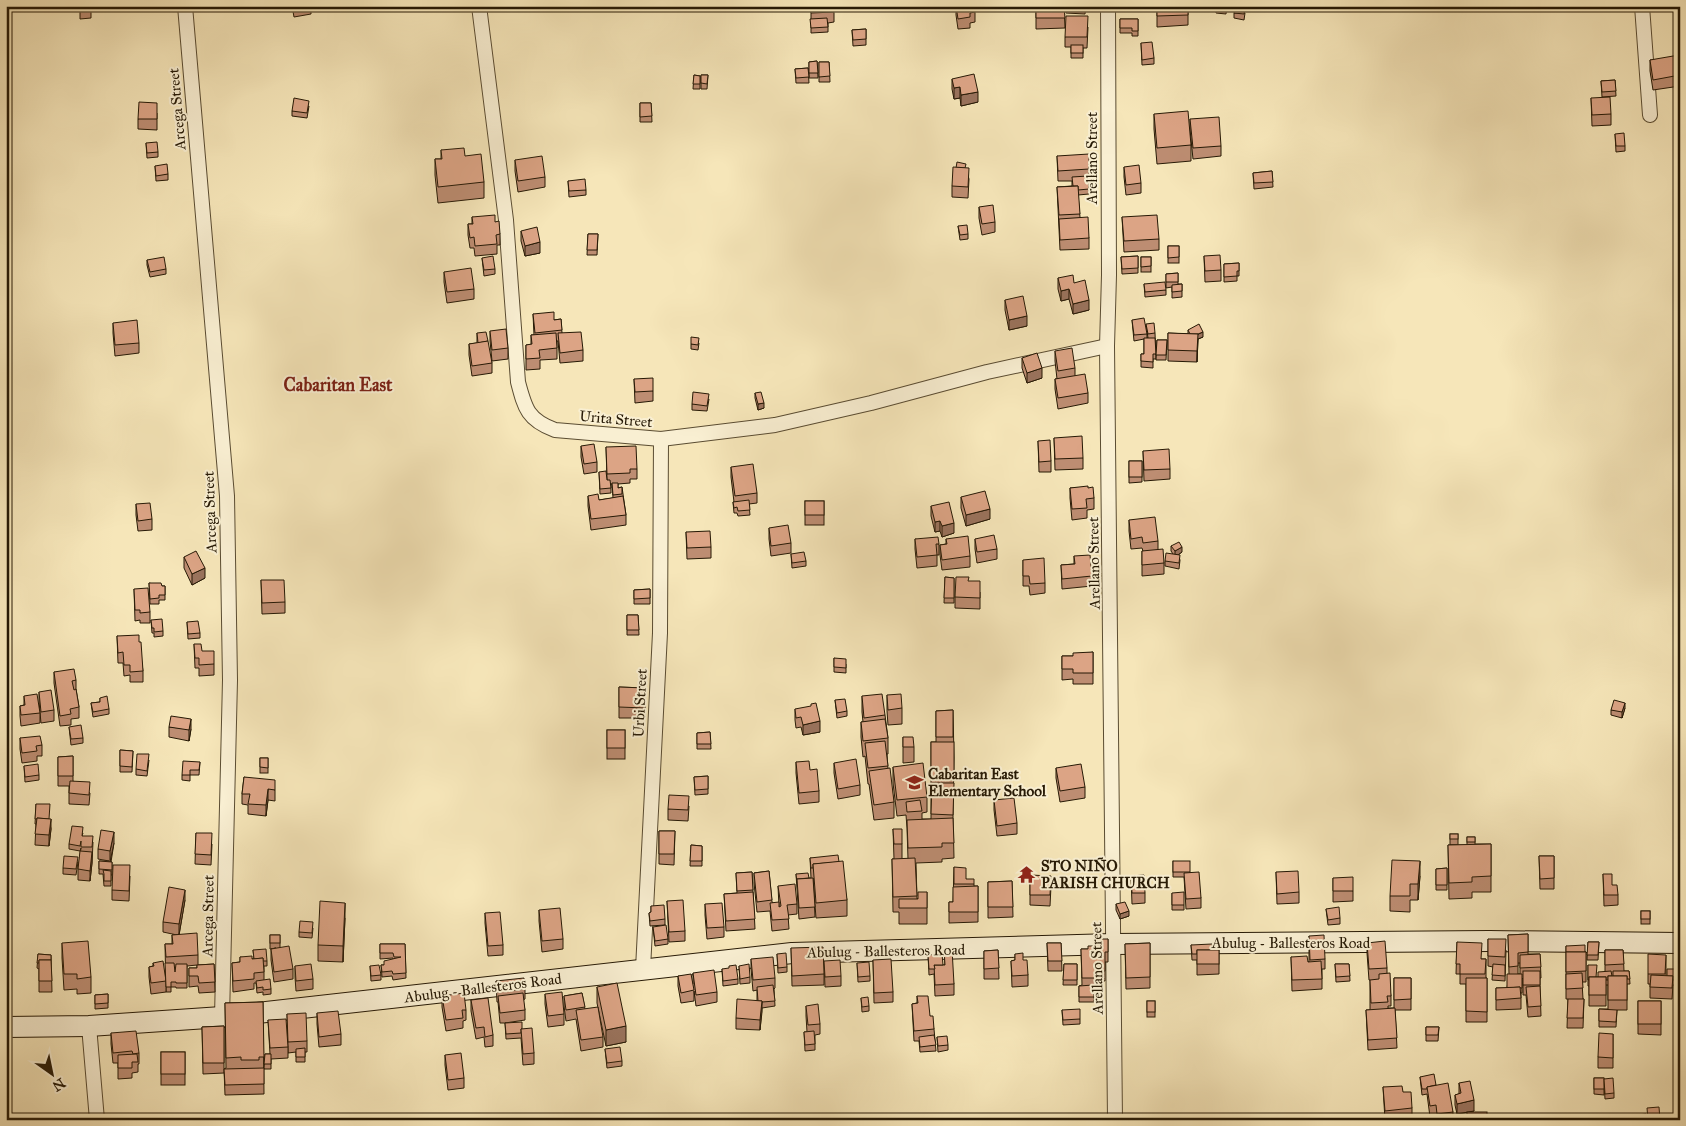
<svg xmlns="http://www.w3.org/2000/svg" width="1686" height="1126" viewBox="0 0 1686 1126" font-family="'IM FELL Great Primer',serif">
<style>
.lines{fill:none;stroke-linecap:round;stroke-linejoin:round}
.street-casing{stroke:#5a4c32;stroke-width:16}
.secondary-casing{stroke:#261905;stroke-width:22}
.street{stroke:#f9efd2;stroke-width:14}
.secondary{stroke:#f9efd2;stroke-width:20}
.wall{fill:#bd8d72;stroke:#261905;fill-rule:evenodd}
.shaded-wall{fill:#9a735d;stroke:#261905}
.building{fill:#dca485;stroke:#261905}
.labels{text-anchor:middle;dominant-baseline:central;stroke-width:4;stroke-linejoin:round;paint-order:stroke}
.street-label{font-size:15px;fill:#261905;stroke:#f9efd2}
.poi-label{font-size:15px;font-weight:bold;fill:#261905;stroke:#f9efd2;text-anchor:start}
.quarter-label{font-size:18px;font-weight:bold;fill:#7a1f14;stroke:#f9efd2}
</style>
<rect width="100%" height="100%" fill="#f6e6b9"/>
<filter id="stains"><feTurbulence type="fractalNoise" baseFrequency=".004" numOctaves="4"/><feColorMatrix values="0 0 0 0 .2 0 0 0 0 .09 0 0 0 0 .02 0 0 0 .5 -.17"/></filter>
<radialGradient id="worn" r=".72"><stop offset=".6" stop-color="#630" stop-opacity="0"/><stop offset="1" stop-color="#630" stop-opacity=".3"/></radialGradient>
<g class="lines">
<defs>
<g id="street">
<path d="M185,6L227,496L230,680L222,1017"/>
<path d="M479,6L506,220L518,382C525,409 528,420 555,430L661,439L775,425L871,403L987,372L1107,346"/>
<path d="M1108,6L1109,275L1107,346L1115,1120"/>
<path d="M1642,6L1650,115"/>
<path d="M643,969L660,633L661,439"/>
<path d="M89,1026L97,1120"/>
</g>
<path id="secondary" d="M6,1027L89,1026L222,1017L792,953L1113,944L1489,941L1680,943"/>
</defs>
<use href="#street" class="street-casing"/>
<use href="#secondary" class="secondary-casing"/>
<use href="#street" class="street"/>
<use href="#secondary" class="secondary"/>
</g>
<g class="wall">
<path d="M80,6H91V18L80,19Z"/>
<path d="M292,6H311V14L294,17Z"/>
<path d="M811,6H834V22L828,23V32L811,33Z"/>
<path d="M956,6L975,12V22L970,23V28L958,29L956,15Z"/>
<path d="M1036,6H1064L1065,28L1036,29Z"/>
<path d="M1066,6H1086L1085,14L1066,13Z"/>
<rect x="1134" y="6" width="14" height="3"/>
<path d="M1155,6H1188V25L1157,27V9H1155Z"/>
<path d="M1216,6H1227L1226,14L1216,13Z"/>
<path d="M1574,6H1604V9L1575,10Z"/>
<path d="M1234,13H1245L1244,20L1234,18Z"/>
<path d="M1120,19H1138V36H1132V33H1120Z"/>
<path d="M1088,27L1087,48H1083V58H1071V47H1065V37Z"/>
<path d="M866,29V45L853,46L852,30Z"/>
<path d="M1141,43L1154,58V64L1142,65Z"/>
<path d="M1680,59V86L1653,90L1650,71V60Z"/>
<path d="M817,61L818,78H809V62Z"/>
<path d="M819,62H829L830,82H819Z"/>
<path d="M808,68L809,83H796L795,69Z"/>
<path d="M694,75L700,76V89H693Z"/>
<path d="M701,75H708L707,89H701Z"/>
<path d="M952,79L978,102L961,106L960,98L954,99L952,89Z"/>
<path d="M1615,80L1616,96L1602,97L1601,81Z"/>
<path d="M1591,98L1611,114V125L1592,126Z"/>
<path d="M640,103H651L652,122H640Z"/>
<path d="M309,106L307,118L292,116V111Z"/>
<path d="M157,113V130L138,129V119Z"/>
<path d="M1154,114L1191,145V161L1157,164L1154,129Z"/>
<path d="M1190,119L1221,146V156L1193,159L1190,130Z"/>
<path d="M1615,134L1625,146V151L1616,152Z"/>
<path d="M146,143L158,152V157L147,158Z"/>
<path d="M441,150L465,156L484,182V198L438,203L435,175V159H441Z"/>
<path d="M1057,156L1089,169V194L1078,195L1080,217L1089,238V249L1060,250L1057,187L1072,186V181H1058Z"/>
<path d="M515,160L545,177V187L518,192L515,171Z"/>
<path d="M155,166L168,174V180L156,181Z"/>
<path d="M1124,167L1141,183V193L1126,195L1124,177Z"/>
<path d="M966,168L969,179L968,198L952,197V186Z"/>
<path d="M1272,171L1273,187L1254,189L1253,173Z"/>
<path d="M568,181L586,190V195L569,197Z"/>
<path d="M979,207L995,222V232L982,235L979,218Z"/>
<path d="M472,217L495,222L500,234V245H497V254L475,256L474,248H470L468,235V224H472Z"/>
<path d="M1122,217L1159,239V250L1124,252Z"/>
<path d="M958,226L968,234V239L960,240Z"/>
<path d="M521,231L540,253L525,256L521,241Z"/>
<path d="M588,234H598L597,255H587Z"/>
<rect x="1168" y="246" width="11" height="17"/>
<path d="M1138,256V273L1122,274L1121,257Z"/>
<path d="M1204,256L1221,270V281L1205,282Z"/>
<rect x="1141" y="257" width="10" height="15"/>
<path d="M482,258L495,269V274L484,276Z"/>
<path d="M147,260L166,269V274L150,277L147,265Z"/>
<path d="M1239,263V276H1237V281L1224,282V264Z"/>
<path d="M444,272L474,289V299L447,303L444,282Z"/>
<path d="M1178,273V284H1182V297L1172,298V287L1166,288V274Z"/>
<path d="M1058,278L1074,283L1089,310L1073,314L1069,299L1061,301L1058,289Z"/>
<path d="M1144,284L1166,290V295L1145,297Z"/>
<path d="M1005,300L1027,326L1009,330L1005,310Z"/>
<path d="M533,314L554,320L561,319L562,333L583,350V361L560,363L558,341H557V359L540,360V369L526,370V345H531V335H534Z"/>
<path d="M1132,320L1147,334V338H1148L1146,324L1155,333L1156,359H1153V368L1141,367V354H1144V339L1134,341Z"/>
<path d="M113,323L139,343V353L115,356L113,333Z"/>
<path d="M1188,330L1203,337L1198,339L1197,362L1168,361V333L1188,334Z"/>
<path d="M490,331L508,348V359L492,361L490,341Z"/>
<path d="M477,333L492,363V373L472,376L469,355V344L477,343Z"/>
<path d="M1157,340H1167L1166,360H1156Z"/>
<path d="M699,343L698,350L691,349V344Z"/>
<path d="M1055,351L1075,368V376L1088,393V403L1058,409L1055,389V379H1057L1055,361Z"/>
<path d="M1022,358L1042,378L1027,383L1022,368Z"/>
<path d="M634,379L653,391V401L635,403Z"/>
<path d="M755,393L764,408L758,410L755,398Z"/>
<path d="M709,399L707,411L692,410V404Z"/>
<path d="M1054,438L1083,458V469L1055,470Z"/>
<path d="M1038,441L1051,461V472H1039Z"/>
<path d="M581,446L597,462V472L584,474L581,457Z"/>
<path d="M606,447L637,469V479H630V483L618,484V488L622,487L626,515V525L591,530L588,506V496L599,500L613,498L612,484H611V493L600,494L599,472L607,480Z"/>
<path d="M1143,451L1170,469V479L1144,481Z"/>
<path d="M1129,461H1142V482L1129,483Z"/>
<path d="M731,467L757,493V503L749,504L750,515L738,516L737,513H734L733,502H734L731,477Z"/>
<path d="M1070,488H1088L1094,498V509L1087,510V518L1072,520L1070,498Z"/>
<path d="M961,497L990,519L966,526L961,508Z"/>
<rect x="805" y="501" width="19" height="24"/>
<path d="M136,504L152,519V530L138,531L136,515Z"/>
<path d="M931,506L954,533L942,537L940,531L935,532L931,516Z"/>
<path d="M1129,520L1158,541V550L1164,563V574L1142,576V551H1143L1142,548L1131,549L1129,531Z"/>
<path d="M769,528L791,543V553L771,556L769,539Z"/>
<path d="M686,532L711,547V558L687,559Z"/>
<path d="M915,539L939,544V555H937V566L917,568L915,549Z"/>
<path d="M946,539L970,556V567L942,570L940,555V545L946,544Z"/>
<path d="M975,539L997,549V559L977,563L975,549Z"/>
<path d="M1171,546L1182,552L1178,555L1180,560L1179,569L1165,566V561L1173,554L1171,551Z"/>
<path d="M791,554L806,561V566L792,568Z"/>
<path d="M1074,556L1092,576V586L1062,589L1061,565L1074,564Z"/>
<path d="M184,557L205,578L192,585L184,568Z"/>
<path d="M1023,560L1045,583V593L1030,595L1029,586H1023Z"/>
<path d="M945,577L954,578V603H944Z"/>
<path d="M261,580L285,602V613L262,614Z"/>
<path d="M969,581L980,592V609L955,608V597Z"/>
<path d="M149,583L162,586H165V600H159V604H150Z"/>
<path d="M134,589L150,612V623H140V620L135,621Z"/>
<path d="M650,589V604H634V590Z"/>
<path d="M627,615H638L639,635H627Z"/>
<path d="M151,620L163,631V636L154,637V633H152Z"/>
<path d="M187,622L200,633V638L188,639Z"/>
<path d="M117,636L139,642L143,671V682H130V675L124,676L123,663H118Z"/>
<path d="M194,644L214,664V675L199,676V668H195Z"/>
<path d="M1093,652V684H1073V679L1062,680V656H1073Z"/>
<path d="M834,658L846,664V673L834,672Z"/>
<path d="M54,672L76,680V689L79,707V718L71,719V725L60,726L54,683Z"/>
<path d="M619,687L645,688V718H619Z"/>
<path d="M39,692L54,710V721L41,723L39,702Z"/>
<path d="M887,695L902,708V724L888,725L887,711Z"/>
<path d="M24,696L40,713V723L21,726L20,716V706L24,705Z"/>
<path d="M862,696L885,715L888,738V754H887L888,769L894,802V818L874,820L869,784H868L865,756L863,757L861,737V722H863L862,712Z"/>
<path d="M100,698L109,709V714L93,717L91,703L100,702Z"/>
<path d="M835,700L847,711V716L837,718Z"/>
<path d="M1625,708L1622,718L1611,715V710Z"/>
<path d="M795,709L820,732L803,735L801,727L796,728L795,720Z"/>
<path d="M953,710L954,758L953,818L954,858L942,859V862L916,863L917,899L927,892V924H899V912H893L892,859H894L893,829L902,844V859H908L907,828L906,815L897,816L893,783V767L927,797V812L922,813V819H931V742H936V711Z"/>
<path d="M69,727L83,738V743L71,745Z"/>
<path d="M169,727L191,729L189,741L169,737Z"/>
<rect x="607" y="730" width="18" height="29"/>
<path d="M710,732L711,749H697V733Z"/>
<path d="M903,737L914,747V762L903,763Z"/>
<path d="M20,738L42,745V756H37V761L22,763L20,749Z"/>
<path d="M120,750L133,751L132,772H120Z"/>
<path d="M73,756V781L90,793L89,805L69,804V786H58V757Z"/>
<rect x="260" y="758" width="8" height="15"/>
<path d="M149,760L147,776L136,775V769Z"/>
<path d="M200,762L199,775H190V781L182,780V775Z"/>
<path d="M796,762L810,770L819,791V802L799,804L796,773Z"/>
<path d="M834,763L860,785V795L838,799L834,773Z"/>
<path d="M24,766L39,775V780L25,782Z"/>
<path d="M1056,768L1085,787V798L1060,802L1056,778Z"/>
<path d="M708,776V794L695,795L694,777Z"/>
<path d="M244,777L275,790V801L268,800L266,816L248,814V805L242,804V794Z"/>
<path d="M994,800L1017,823V834L997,836L994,810Z"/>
<path d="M36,804L49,819L51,829L49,846L35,845L36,824H35Z"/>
<path d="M689,806L688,821L668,820V809Z"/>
<path d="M659,831H675L674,865L659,864Z"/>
<path d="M83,833L82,836L93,842L92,863L90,881L78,880V869L81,848L80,851L69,849V844Z"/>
<path d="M196,833L212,844L211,865L195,864Z"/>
<rect x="1450" y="834" width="8" height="11"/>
<path d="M1467,837H1475V844H1491V892H1472V898L1449,899L1448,845H1467Z"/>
<path d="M114,843L111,862H112V875H111V886H104L103,874H99V861H109L98,859V849Z"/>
<path d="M691,845L702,846V866H690Z"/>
<path d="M1539,856H1554V889H1540Z"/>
<path d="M810,858L839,862L847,900V916L816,918L813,878L815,917L799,919L796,874L809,878H811Z"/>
<path d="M1173,861L1190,872L1201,898V908L1186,909L1184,877H1173Z"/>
<path d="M78,862L76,875L63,874V868Z"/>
<path d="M954,867L966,879L974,884V886H978V922L949,923V902H953Z"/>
<path d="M1447,868V890H1436V869Z"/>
<path d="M769,871L772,902L779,907L778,886L797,904V914L788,915L789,929L772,931L770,911L757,912L754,883V873Z"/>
<path d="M752,872L755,929L726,931L724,894L737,893L736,873Z"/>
<path d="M1276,872L1299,892V903L1277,904Z"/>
<path d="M1603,874L1612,885L1618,895V905L1604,906Z"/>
<path d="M1030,875L1051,886L1050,906L1030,905Z"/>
<path d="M130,876L129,901L112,900V890Z"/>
<path d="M1131,876L1145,893V903L1132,904Z"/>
<path d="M1420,876L1418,900H1410V912L1390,911V896Z"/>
<path d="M1333,878L1353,891V901L1333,902Z"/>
<path d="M1012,881L1013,917L988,918V882Z"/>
<path d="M1172,893L1184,905V910H1172Z"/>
<path d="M185,900L179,935L198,955V965L214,964L215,992L199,993L198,986L189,987V968H197V965L187,966V988H176V987H171V992H166L165,944H172V935H177L163,932V922Z"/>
<path d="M667,901L685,931V941L669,942Z"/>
<path d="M705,904L724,927V937L707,939L705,915Z"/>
<path d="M1116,904L1129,916L1120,919L1116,910Z"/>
<path d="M651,906L665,919V925L650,926L649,913L651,912Z"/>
<path d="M1326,909L1340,918V924L1328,925Z"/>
<path d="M539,910L563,939V949L542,952L539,921Z"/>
<rect x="1641" y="911" width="9" height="13"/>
<path d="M485,913L503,945V955L488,956L485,923Z"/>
<path d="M345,918L343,962L318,961V945Z"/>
<path d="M653,927L668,939V944L655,946Z"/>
<path d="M313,928L312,938L299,937V932Z"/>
<path d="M1528,934V954H1540L1541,978H1540V988L1541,1016L1528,1017L1526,995H1523V978L1522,979V993H1521V1009L1496,1010V988H1507L1509,974L1508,935ZM1518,963H1520V974H1518Z"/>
<path d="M270,935H280V948L293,969V979L274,982L271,960V949L276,948L270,949Z"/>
<path d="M1309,936L1325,959V969H1322V989L1292,991L1291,957L1309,962Z"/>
<path d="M1108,939V962H1105V981H1097V988H1094V1002H1079V986L1082,985L1081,949H1088Z"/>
<path d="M1488,939L1506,950L1505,981L1492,980L1493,967L1488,966Z"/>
<path d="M1457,942L1481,959H1486V978H1487V1022H1466V984H1460V974H1456Z"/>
<path d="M1588,942H1599L1598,960H1587Z"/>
<path d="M62,943L91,977V993L77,994V989L64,990L62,958Z"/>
<path d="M1047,943H1061L1062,971H1048Z"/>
<path d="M1150,943V988L1126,989L1125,944Z"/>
<path d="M1367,943L1387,968V973L1391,996V1006H1388V1008H1394V978H1411V1010H1395L1397,1048L1368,1050L1366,1010H1370V980H1369L1367,953Z"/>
<path d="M380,944H405L406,978L393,980L392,976L382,977L381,965H384L393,959V958L380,959Z"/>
<path d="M1191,945L1212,950H1219V974L1197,975V960H1192Z"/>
<path d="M1566,946L1586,952V982H1582L1583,999H1584L1583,1028H1567L1568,999H1566Z"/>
<path d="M791,948L824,974V985L792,986Z"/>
<path d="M944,949L954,984V995L935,996L934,974L929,975L928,955L943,965H945Z"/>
<path d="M253,950L267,961V966H264V980L271,989V994L263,995V992L257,993L256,983H254V989L233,992L232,963L240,962V957L254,959Z"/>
<path d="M998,950L999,979H984V951Z"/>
<path d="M1605,950H1623L1624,971H1629L1630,984H1627V1010H1617L1616,1027H1599V1009H1608V985H1606V1006H1589V986H1588V965L1596,977H1598L1605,972Z"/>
<path d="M38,954L51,955L52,992H39V969L37,968Z"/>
<path d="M777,954L787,967V972L778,973Z"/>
<path d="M1015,954L1023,960L1028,975V986L1012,987L1011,961L1015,960Z"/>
<path d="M1666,955V976H1667L1680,969V986L1673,985L1672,999L1650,998V984H1648V974Z"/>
<path d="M751,959L775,978V988L774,989L775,1006L762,1008L760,1030L736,1029V1018L757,1001V990L753,991L751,969Z"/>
<path d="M873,960L893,992V1002L874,1003Z"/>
<path d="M824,961L841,976V986L825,987Z"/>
<path d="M153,963L166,981V992L151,994L149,977V967L153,966Z"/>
<path d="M857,963L870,976V981L858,982Z"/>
<path d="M1064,964H1077V985H1063Z"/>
<path d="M1335,964H1349L1350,981L1336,982Z"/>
<path d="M295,966L313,979V989L296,991L295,977Z"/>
<path d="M370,966L381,975V980L371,981Z"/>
<path d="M739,966L750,977V983L740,984Z"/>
<path d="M722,969L738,979V984L723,986Z"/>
<path d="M693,973L717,992V1002L696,1006L694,991V1001L681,1003L678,986V976L693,984Z"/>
<path d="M496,981L525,989V999L523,1000L525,1010V1020L505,1023L522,1029L534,1053V1064L523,1065L521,1038L506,1039L505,1023H500L498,1002H497Z"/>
<path d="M597,987L626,1042L606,1046L597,1003Z"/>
<path d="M582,993L585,1009L603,1037V1047L581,1051L576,1019L566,1021L564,1006V996Z"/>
<path d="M108,994V1008L95,1009V995Z"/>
<path d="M545,994L564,1014V1025L548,1027L545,1004Z"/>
<path d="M442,996L466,1010V1020L463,1021V1028L446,1031L442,1007Z"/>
<path d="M917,996L930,1016L934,1029L936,1051L920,1052L919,1041H914L912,1004L917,1003Z"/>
<path d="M861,998L869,1006V1011L862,1012Z"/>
<path d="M471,1000L493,1035V1046L485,1047L484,1037L476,1039L471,1011Z"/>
<rect x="1147" y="1001" width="8" height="16"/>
<path d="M1638,1001H1661V1035L1638,1034Z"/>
<path d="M263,1002L264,1094L225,1095L224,1069L226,1068L225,1003Z"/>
<path d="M806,1006L820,1024V1034L815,1035V1050L805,1051L804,1032H807L806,1016Z"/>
<path d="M1062,1010L1080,1019V1024L1063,1025Z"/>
<path d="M317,1013L341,1034V1045L319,1047L317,1024Z"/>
<path d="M287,1014L307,1041V1052H305V1062H296V1052L288,1053Z"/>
<path d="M268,1020L288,1047V1058L271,1059V1069H264L265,1054H270Z"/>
<path d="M224,1026V1073L203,1074L202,1027Z"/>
<path d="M1426,1027H1439L1438,1041H1426Z"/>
<path d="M111,1033L139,1053V1064H138V1072L132,1073V1078L118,1079V1063H113L111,1044Z"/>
<path d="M1613,1034V1068H1598V1057Z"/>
<path d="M937,1037L948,1045V1050L938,1052Z"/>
<path d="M605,1049L622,1061V1066L607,1068Z"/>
<rect x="161" y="1052" width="24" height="33"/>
<path d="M445,1055L464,1078V1088L448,1090L445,1065Z"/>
<path d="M1420,1077L1436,1085L1453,1112V1120H1436V1116L1430,1117L1427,1094L1422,1095Z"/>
<path d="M1594,1078H1604V1095L1594,1094Z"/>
<path d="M1459,1083L1474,1111L1457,1114L1455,1105V1095L1459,1094Z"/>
<path d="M1604,1084L1614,1093V1098L1605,1099Z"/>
<path d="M1383,1087L1403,1092L1412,1108V1119L1385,1120Z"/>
</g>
<g class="shaded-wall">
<path d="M960,87V98L954,99V88Z"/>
<path d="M978,92V102L961,106V95Z"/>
<path d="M540,242V253L525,256V246Z"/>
<path d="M1069,289V299L1061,301V291Z"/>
<path d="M1089,300V310L1073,314V304Z"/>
<path d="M1027,316V326L1009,330V320Z"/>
<path d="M1203,332V337L1198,339L1197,362V339L1192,337Z"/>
<path d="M1042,368V378L1027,383V373Z"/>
<path d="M764,403V408L758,410V404Z"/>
<path d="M990,509V519L966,526V515Z"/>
<path d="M940,521V531L935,532V522Z"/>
<path d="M954,523V533L942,537V526Z"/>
<path d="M1182,547V552L1175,557V551Z"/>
<path d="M205,568V578L192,585V574Z"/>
<path d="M1625,703V708L1622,718V712Z"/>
<path d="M191,719V729L189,741V730Z"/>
<path d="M820,721V732L803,735V725Z"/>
<path d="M268,789V800L266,816V805Z"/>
<path d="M51,819V829L49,846V835Z"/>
<path d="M114,832V843L110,862V851Z"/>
<path d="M92,852V863L90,881V871Z"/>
<path d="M1420,861V876L1418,900V884Z"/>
<path d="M185,890V900L179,935V924Z"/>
<path d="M345,903V918L343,962V946Z"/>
<path d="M1129,911V916L1120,919V914Z"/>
<path d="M762,1001V1012L760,1030V1020Z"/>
<path d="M626,1026V1042L606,1046V1030Z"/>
<path d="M1474,1100V1111L1457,1114V1104Z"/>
</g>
<g class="building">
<rect x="80" y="6" width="11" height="2"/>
<path d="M811,6H834V12L811,13Z"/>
<path d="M956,6H974L975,12L970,13V17L958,19Z"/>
<path d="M1036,6H1064L1065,18H1036Z"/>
<path d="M1157,6H1188V15L1157,16Z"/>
<path d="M1216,6H1227L1226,8L1216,7Z"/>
<path d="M1235,7L1245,8L1244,14L1234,13Z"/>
<path d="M1066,16H1088L1087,37H1065Z"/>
<path d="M827,18L828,27L811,28L810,19Z"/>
<path d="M1120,19H1138V31H1132V28H1120Z"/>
<path d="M866,29V39L853,40L852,30Z"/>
<path d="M1152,42L1154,58L1142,60L1141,43Z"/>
<rect x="1071" y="45" width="12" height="8"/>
<path d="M1679,55L1680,75L1653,80L1650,60Z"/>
<path d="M817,61L818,73H809V62Z"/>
<path d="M819,62H829L830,76L819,77Z"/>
<path d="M808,68L809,77L796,78L795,69Z"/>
<path d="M974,74L978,92L961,95L960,87L954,88L952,79Z"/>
<path d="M694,75L700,76V84H693Z"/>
<path d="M701,75H708L707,84L701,83Z"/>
<path d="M1615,80L1616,91L1602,92L1601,81Z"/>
<path d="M1610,97L1611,114L1592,115L1591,98Z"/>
<path d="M294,98L309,101L307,113L292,111Z"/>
<path d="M139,102L157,103V119H138Z"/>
<path d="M640,103H651L652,116L640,117Z"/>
<path d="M1188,111L1191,145L1157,148L1154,114Z"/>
<path d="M1219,117L1221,146L1193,148L1190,119Z"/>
<path d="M1624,133L1625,146H1616L1615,134Z"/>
<path d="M157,142L158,152L147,153L146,143Z"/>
<path d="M464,148L465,156L481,154L484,182L438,187L435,159H442L441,150Z"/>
<path d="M1089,154V169L1058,171L1057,156Z"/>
<path d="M542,156L545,177L518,181L515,160Z"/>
<path d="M957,162L966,164L965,168H956Z"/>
<path d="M167,164L168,174L156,176L155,166Z"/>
<path d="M1139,165L1141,183L1126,185L1124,167Z"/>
<path d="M953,167L969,168L968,187L952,186Z"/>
<path d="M1272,171L1273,182L1254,183L1253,173Z"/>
<path d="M1088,176L1089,189L1078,190V186H1073L1072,177Z"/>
<path d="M585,179L586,190L569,191L568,181Z"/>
<path d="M1078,186L1080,214L1059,215L1057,187Z"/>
<path d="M993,205L995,222L982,224L979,207Z"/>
<path d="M495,215V222L499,221L500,234L496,235L497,244L475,246L474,237L470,238L468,224H473L472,217Z"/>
<path d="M1157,215L1159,239L1124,241L1122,217Z"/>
<path d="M1088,217L1089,238L1060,240L1059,219Z"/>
<path d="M967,225L968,234L960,235L958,226Z"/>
<path d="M537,227L540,242L525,246L521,231Z"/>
<path d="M588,234H598L597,250H587Z"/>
<path d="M1168,246H1179V257L1168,258Z"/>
<path d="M1220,255L1221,270L1205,271L1204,256Z"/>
<path d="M493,256L495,269L484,270L482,258Z"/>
<path d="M1138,256V268L1122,269L1121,257Z"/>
<path d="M164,257L166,269L150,272L147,260Z"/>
<path d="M1141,257H1151V266L1141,267Z"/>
<path d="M1239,263V271H1237V276L1224,277V264Z"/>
<path d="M471,268L474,289L447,292L444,272Z"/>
<path d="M1178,273V282H1166V274Z"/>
<path d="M1073,275L1074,283L1085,280L1089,300L1073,304L1069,289L1061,291L1058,278Z"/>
<path d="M1165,282L1166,290L1145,292L1144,284Z"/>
<path d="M1182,284V291L1172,292V285Z"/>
<path d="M1023,296L1027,316L1009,320L1005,300Z"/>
<path d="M554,312V320L561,319L562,330L535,333L533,314Z"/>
<path d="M1144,318L1147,334L1134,335L1132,320Z"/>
<path d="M137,320L139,343L115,345L113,323Z"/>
<path d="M1154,323L1155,333L1148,334L1146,324Z"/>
<path d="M1199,324L1203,332L1198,334H1190L1188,330Z"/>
<path d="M506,329L508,348L492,350L490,331Z"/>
<path d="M486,332L488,341L478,343L477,333Z"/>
<path d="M581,332L583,350L560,353L558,333Z"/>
<path d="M556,333L557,348L539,350L540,358L526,359V345L532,344L531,335Z"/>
<path d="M1168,333L1198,334L1197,351L1168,350Z"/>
<path d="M691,337L699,338L698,345L691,344Z"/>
<path d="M1144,338H1155L1156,354H1153V362L1141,361V354H1144Z"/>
<path d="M1157,340H1167L1166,355H1156Z"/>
<path d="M488,341L492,363L472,366L469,344Z"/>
<path d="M1072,348L1075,368L1058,371L1055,351Z"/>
<path d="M1037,353L1042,368L1027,373L1022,358Z"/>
<path d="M1085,374L1088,393L1058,398L1055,379Z"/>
<path d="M653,378V391L635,392L634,379Z"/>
<path d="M693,392L709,394L707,406L692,404Z"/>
<path d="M761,392L764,403L758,404L755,393Z"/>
<path d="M1082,436L1083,458L1055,459L1054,438Z"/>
<path d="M1050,440L1051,461L1039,462L1038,441Z"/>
<path d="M594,444L597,462L584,464L581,446Z"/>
<path d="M636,446L637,469H630V473L607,474L606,447Z"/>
<path d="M1169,449L1170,469L1144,470L1143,451Z"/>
<rect x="1129" y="461" width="13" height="16"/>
<path d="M753,464L757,493L735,496L731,467Z"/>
<path d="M606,471L607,480H610L611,488L600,489L599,472Z"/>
<path d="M612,483H618V488L622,487V494L613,495Z"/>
<path d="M1088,486V488L1093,487L1094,498L1086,499L1087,508L1072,509L1070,488Z"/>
<path d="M985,491L990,509L966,515L961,497Z"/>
<path d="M598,494L599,500L623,496L626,515L591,519L588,496Z"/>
<path d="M749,500L750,510L738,511L737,507L734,508L733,502Z"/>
<rect x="805" y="501" width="19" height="14"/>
<path d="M949,502L954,523L942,526L940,521L935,522L931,506Z"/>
<path d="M150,503L152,519L138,521L136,504Z"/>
<path d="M1155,517L1158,541L1143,543L1142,537L1131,539L1129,520Z"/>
<path d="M788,525L791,543L771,546L769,528Z"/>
<path d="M710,531L711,547L687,548L686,532Z"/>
<path d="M994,535L997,549L977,552L975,539Z"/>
<path d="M968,536L970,556L942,560L940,545L947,544L946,539Z"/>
<path d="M938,537L939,544H936L937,555L917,557L915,539Z"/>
<path d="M1179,542L1182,547L1175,551L1171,546Z"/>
<path d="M1163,549L1164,563L1142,565V551Z"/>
<path d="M196,551L205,568L192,574L184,557Z"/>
<path d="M804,552L806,561L792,563L791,554Z"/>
<path d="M1166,553L1180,555L1179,563L1165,561Z"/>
<path d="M1090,555L1092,576L1062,579L1061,565L1075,564L1074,556Z"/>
<path d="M1044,558L1045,583L1030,584L1029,576H1023V560Z"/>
<path d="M945,577L954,578V598H944Z"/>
<path d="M956,577H969L968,581H980V598L955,597Z"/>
<path d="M261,580H284L285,602L262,603Z"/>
<path d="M149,583H161L162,586H165V595H159V598L150,599Z"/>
<path d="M148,588L150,612L140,613V610H135L134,589Z"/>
<path d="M650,589V598L634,599V590Z"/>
<path d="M627,615H638L639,630H627Z"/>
<path d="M162,619L163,631L154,632V628H152L151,620Z"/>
<path d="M198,621L200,633L188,634L187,622Z"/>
<path d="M139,635V642H141L143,671L130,672V665H124L123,652L118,653L117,636Z"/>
<path d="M194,644H201L202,651H214V664L199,665V658H195Z"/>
<path d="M1093,652V673H1073V669H1062V656H1073V653Z"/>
<path d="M834,658L846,659V668L834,667Z"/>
<path d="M74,669L76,680L72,681L74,690L76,689L79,707L70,709L71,714L60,716L54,672Z"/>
<path d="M619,687L645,688V708L619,707Z"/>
<path d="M51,690L54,710L41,712L39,692Z"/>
<path d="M37,694L40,713L21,715L20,706L25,705L24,696Z"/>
<path d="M882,694L885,715L864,718L862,696Z"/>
<path d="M901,694L902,708L888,710L887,695Z"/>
<path d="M107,696L109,709L93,712L91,703L100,702V698Z"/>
<path d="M845,699L847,711L837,713L835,700Z"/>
<path d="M1614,700L1625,703L1622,712L1611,710Z"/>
<path d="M816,703L820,721L803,725L801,717L796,718L795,709L811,706V704Z"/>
<path d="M953,710V737H936V711Z"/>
<path d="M171,716L191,719L189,730L169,727Z"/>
<path d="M885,719L888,738L863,741L861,722Z"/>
<path d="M81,725L83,738L71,739L69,727Z"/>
<rect x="607" y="730" width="18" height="18"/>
<path d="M710,732L711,744H697V733Z"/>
<path d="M40,736L42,745L36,746L37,751L22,753L20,738Z"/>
<path d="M903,737H913L914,747H903Z"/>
<path d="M885,741L888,766L868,768L865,743Z"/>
<rect x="931" y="742" width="23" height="38"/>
<path d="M120,750L133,751L132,767L120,766Z"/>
<path d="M137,754H149L147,771L136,769Z"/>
<path d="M73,756V776H58V757Z"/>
<path d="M260,758H268V768L260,767Z"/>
<path d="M856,759L860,785L838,789L834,763Z"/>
<path d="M183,761L200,762L199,770H190V775H182Z"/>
<path d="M809,761L810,770L817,769L819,791L799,793L796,762Z"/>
<path d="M923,763L927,797L897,800L893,767Z"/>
<path d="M38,764L39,775L25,777L24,766Z"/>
<path d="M1081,764L1085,787L1060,791L1056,768Z"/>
<path d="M890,768L894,802L874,805L869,771Z"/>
<path d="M708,776V789L695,790L694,777Z"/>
<path d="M244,777L275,780V790L268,789L266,805L248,804L250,794H242Z"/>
<path d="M70,781L90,782L89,795L69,793Z"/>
<path d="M932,783H954L953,815L931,814Z"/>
<path d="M669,795L689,796L688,810L668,809Z"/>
<path d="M1014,798L1017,823L997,826L994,800Z"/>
<path d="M920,800L922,811L907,812L906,802Z"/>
<path d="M36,804H50L49,819L37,818V819H35Z"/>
<path d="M37,818L51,819L49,835L35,834Z"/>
<path d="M953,818L954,843H942V847L908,848L907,820Z"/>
<path d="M72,826L83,827L82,836H93L92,847H81V841L80,846L69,844Z"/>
<path d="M893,829H902V844H894Z"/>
<path d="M101,830L114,832L110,851L98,849Z"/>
<path d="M659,831H675L674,854H659Z"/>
<path d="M196,833H212L211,855L195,854Z"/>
<rect x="1450" y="834" width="8" height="5"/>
<rect x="1467" y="837" width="8" height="5"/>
<path d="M1491,844V876L1472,877V882L1449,883L1448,845Z"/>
<path d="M691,845L702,846V861H690Z"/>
<path d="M80,851L92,852L90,871L78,869Z"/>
<path d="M838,855L839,862L813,864V868H811L810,858Z"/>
<path d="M64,856L78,857L76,869L63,868Z"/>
<path d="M1539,856H1554V878L1540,879Z"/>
<path d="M915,858L917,896L893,897L892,859Z"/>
<path d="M1392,860L1420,861L1418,884H1410V896H1390Z"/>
<path d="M99,861L112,862V870L99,869Z"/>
<path d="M843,861L847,900L816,903L813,864Z"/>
<rect x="1173" y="861" width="17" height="11"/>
<path d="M113,865H130L129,891L112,890Z"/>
<path d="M954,867L966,868V879H974V884H954Z"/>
<path d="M1447,868V885H1436V869Z"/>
<path d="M103,870L111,871V881H104V874Z"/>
<path d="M769,871L772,900L757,902L754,873Z"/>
<path d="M1298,871L1299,892L1277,894L1276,872Z"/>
<path d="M752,872L753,890L737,891L736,873Z"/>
<path d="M1199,872L1201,898L1186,899L1184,873Z"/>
<path d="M808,873L809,878L797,879V883L796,874Z"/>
<path d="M1603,874H1612V885H1617L1618,895H1604Z"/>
<path d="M1030,875L1051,876L1050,895H1030Z"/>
<path d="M1144,875L1145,893H1132L1131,876Z"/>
<path d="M1353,877V891H1333V878Z"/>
<path d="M813,878L815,907L799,908L797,879Z"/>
<path d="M1012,881L1013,907H988V882Z"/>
<path d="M795,884L797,904L787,905L789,919L772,920L770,903L779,902V907L781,906L778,886Z"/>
<path d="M978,886V912H949V902H953V887Z"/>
<path d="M169,887L185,890L179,924L163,922Z"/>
<path d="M753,892L755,919L726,921L724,894Z"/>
<path d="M918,892H927V908H899V899H918Z"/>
<path d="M1184,892V905H1172V893Z"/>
<path d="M683,900L685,931L669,932L667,901Z"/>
<path d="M320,901L345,903L343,946L318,945Z"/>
<path d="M1125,902L1129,911L1120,914L1116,904Z"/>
<path d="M722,903L724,927L707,928L705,904Z"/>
<path d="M664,905L665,919L650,921L649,913L651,912V906Z"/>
<path d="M1339,907L1340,918L1328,920L1326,909Z"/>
<path d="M560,908L563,939L542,941L539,910Z"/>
<rect x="1641" y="911" width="9" height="8"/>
<path d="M500,912L503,945L488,946L485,913Z"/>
<path d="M300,921L313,922L312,933L299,932Z"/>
<path d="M666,925L668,939L655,941L653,927Z"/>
<path d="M197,933L198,955L166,957L165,944H173L172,935Z"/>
<path d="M1528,934V952L1518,953V966L1509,967L1508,935Z"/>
<rect x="270" y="935" width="10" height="8"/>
<path d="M1324,935L1325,959L1310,960L1309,936Z"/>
<path d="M1095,939H1108V952H1105V971H1097V978H1082L1081,949H1088V946H1095Z"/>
<path d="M1488,939H1506L1505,957L1488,956Z"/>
<path d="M88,941L91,977L77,979V974H64L62,943Z"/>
<path d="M1385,941L1387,968L1369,969L1367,943Z"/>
<path d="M1457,942L1482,943L1481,959H1486L1485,974H1460V964H1456Z"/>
<path d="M1588,942H1599L1598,955H1587Z"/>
<path d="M1047,943H1061L1062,961H1048Z"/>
<path d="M1150,943V977L1126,978L1125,944Z"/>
<path d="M380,944H405L406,973L393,974L392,971L382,972L381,965H384V961L401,957H394L393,953H380Z"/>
<path d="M1212,944V950H1197V954H1192L1191,945Z"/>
<path d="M1585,945V952H1566V946Z"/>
<path d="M289,946L293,969L274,972L271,949Z"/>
<path d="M823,947L824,974L792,976L791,948Z"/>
<path d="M266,949L267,961H263V958L254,959L253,950Z"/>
<path d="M944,949H952L954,984L935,985L934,965H945Z"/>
<path d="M998,950L999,968L984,969V951Z"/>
<rect x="1197" y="950" width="22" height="14"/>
<path d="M1605,950H1623L1624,964L1605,965Z"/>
<path d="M1566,952H1586V971L1566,972Z"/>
<path d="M786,953L787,967L778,968L777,954Z"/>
<path d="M1023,953V960H1027L1028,975L1012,976L1011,961L1015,960V954Z"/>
<path d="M38,954L51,955V960H39V963H37Z"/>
<path d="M942,954L943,965H934L935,969H929L928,955Z"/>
<path d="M1540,954L1541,967L1520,968V955Z"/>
<path d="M1648,954L1666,955L1665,974H1648Z"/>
<path d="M252,956V959L263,958L264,972L254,973V979L233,981L232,963L240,962V957Z"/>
<path d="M1307,956L1308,962L1321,961L1322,979L1292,980L1291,957Z"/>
<path d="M773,957L775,978L753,980L751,959Z"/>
<path d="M891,959L893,992L874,993L873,960Z"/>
<path d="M39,960H51L52,981H39Z"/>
<path d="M840,960L841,976L825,977L824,961Z"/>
<path d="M163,961L166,981L151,983L149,967L154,966L153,963Z"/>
<path d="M869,962L870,976L858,977L857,963Z"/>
<path d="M165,963H174L175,972L176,964H187V983H176V982H171V987H166Z"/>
<path d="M214,964L215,982L199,983L198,976H189V968H197V965Z"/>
<path d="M311,964L313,979L296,981L295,966Z"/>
<path d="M749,964L750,977L740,979L739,966Z"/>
<path d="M1064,964H1077V980H1063Z"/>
<path d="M1335,964H1349L1350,976L1336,977Z"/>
<path d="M1493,964L1505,965V976L1492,975Z"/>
<path d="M379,965L381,975L371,976L370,966Z"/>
<path d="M736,965L738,979L723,981L722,969L729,968V966Z"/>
<path d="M1588,965H1597L1596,977H1589V980H1588Z"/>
<path d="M1667,969H1680V980H1673V976H1667Z"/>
<path d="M714,970L717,992L696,995L693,973Z"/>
<rect x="1523" y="971" width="17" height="14"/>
<path d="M1611,971L1612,976H1608V980H1606V977H1598V972Z"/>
<path d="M1613,971H1629L1630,979H1627V976H1613Z"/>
<path d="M1390,973L1391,996H1387L1388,1002L1371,1003L1370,980L1379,979V974Z"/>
<path d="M1582,973L1583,988L1566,989V974Z"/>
<path d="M691,974L694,990L681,993L678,976Z"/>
<path d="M1507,974H1522V988H1520V987L1507,988Z"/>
<path d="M1651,975L1673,976L1672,988L1650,987Z"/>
<rect x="1608" y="976" width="19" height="24"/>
<rect x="1589" y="977" width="17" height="18"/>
<path d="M524,978L525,989L497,992L496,981Z"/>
<path d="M1394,978H1411V999L1394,1000Z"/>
<path d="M1466,978H1487V1012L1466,1011Z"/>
<path d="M270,979L271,989L263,990V987L257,988L256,981Z"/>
<path d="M617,983L626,1026L606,1030L597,987Z"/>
<path d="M773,985L775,1001L762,1002V1001H758L757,987Z"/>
<path d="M1093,985L1094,997H1079V986Z"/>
<path d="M1540,986L1541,1006L1528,1007L1526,987Z"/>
<path d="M1520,987L1521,998L1496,1000V988Z"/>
<path d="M562,992L564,1014L548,1016L545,994Z"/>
<path d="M464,993L466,1010H462L463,1018L446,1020L442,996Z"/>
<path d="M523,993L525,1010L500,1013L498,996Z"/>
<path d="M582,993L585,1007L566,1010L564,996Z"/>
<path d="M108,994V1003L95,1004V995Z"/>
<path d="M917,996H928L930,1016H933L934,1029L914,1031L912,1004L918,1003Z"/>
<path d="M868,997L869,1006L862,1007L861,998Z"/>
<path d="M488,998L493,1035L485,1037L484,1027L476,1028L471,1000Z"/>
<path d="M737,999L762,1001L760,1020L736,1018Z"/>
<path d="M1568,999H1584L1583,1018H1567Z"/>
<rect x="1147" y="1001" width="8" height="11"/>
<rect x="1638" y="1001" width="23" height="23"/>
<path d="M263,1002L264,1057H259V1060H241V1057L226,1058L225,1003Z"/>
<path d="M818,1004L820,1024L808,1025L806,1006Z"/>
<path d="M598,1007L603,1037L581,1040L576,1010Z"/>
<path d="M1395,1008L1397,1038L1368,1040L1366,1010Z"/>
<path d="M1080,1009V1019L1063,1020L1062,1010Z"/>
<path d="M1599,1009L1617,1010L1616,1022L1599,1021Z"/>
<path d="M338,1011L341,1034L319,1037L317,1013Z"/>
<path d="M306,1013L307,1041L288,1042L287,1014Z"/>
<path d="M286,1019L288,1047L270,1048L268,1020Z"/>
<path d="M522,1022V1029H521V1033L506,1034L505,1023Z"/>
<path d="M224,1026V1063H203L202,1027Z"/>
<path d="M1426,1027H1439L1438,1035H1426Z"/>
<path d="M532,1028L534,1053L523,1054L521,1029Z"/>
<path d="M136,1031L139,1053L133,1054L132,1051L113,1053L111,1033Z"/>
<path d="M814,1031L815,1044L805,1045L804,1032Z"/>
<path d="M1599,1033L1613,1034V1058L1598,1057Z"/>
<path d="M934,1035L936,1045L920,1047L919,1037Z"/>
<path d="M947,1036L948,1045L938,1046L937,1037Z"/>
<path d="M620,1047L622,1061L607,1063L605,1049Z"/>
<path d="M305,1048V1057H296V1049Z"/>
<rect x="161" y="1052" width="24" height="22"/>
<path d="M461,1053L464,1078L448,1080L445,1055Z"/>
<path d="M137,1054L138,1062H132V1068H118V1055Z"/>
<path d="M265,1054H271V1064H264Z"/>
<path d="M264,1068V1084L225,1085L224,1069Z"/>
<path d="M1434,1074L1436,1085L1427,1087V1089H1422L1420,1077Z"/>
<rect x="1594" y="1078" width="10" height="11"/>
<path d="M1613,1078L1614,1093L1605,1094L1604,1079Z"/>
<path d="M1470,1081L1474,1100L1457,1104L1455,1095L1461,1093L1459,1083Z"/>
<path d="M1448,1083L1453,1112L1437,1114L1436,1105L1430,1106L1427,1087Z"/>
<path d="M1402,1086L1403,1092H1411L1412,1108L1385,1111L1383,1087Z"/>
<path d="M1659,1107L1660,1120H1648L1647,1108Z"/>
<rect x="1467" y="1112" width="20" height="8"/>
<path d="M1646,1114V1120H1639L1638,1115Z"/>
</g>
<defs>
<symbol id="school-bare" viewBox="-9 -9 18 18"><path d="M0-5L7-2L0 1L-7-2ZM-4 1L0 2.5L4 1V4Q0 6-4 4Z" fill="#8f2418" stroke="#f9efd2" stroke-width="2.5" paint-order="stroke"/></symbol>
<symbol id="temple-bare" viewBox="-9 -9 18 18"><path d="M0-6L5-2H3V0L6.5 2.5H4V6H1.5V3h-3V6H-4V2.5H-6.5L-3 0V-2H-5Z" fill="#8f2418" stroke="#f9efd2" stroke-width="2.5" paint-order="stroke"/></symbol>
</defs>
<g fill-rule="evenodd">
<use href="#school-bare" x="902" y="770" width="25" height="25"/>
<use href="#temple-bare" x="1014" y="862" width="25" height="25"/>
</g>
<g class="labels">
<g class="street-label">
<text transform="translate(177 109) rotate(-95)">Arcega Street</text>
<text transform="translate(1092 158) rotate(-90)">Arellano Street</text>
<text transform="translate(616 419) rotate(5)">Urita Street</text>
<text transform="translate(210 512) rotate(-92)">Arcega Street</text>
<text transform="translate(1094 563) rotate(-91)">Arellano Street</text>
<text transform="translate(640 703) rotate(-87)">Urbi Street</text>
<text transform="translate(208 916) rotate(-89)">Arcega Street</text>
<text x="1291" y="943">Abulug - Ballesteros Road</text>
<text transform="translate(886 951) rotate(-1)">Abulug - Ballesteros Road</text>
<text transform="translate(1097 968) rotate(-91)">Arellano Street</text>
<text transform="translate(483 988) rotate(-7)">Abulug - Ballesteros Road</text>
</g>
<g class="poi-label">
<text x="928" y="774">Cabaritan East<tspan x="928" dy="17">Elementary School</tspan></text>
<text x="1041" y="866">STO NIÑO<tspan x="1041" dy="17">PARISH CHURCH</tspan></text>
</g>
<g class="quarter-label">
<text x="338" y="385">Cabaritan East</text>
</g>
</g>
<rect width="1686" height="1126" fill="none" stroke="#f6e6b9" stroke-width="25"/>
<rect x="8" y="8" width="1671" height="1111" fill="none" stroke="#261905" stroke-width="2.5"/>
<rect x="12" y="12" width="1661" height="1101" fill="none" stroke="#261905"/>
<g transform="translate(52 1074) rotate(147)" stroke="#f9efd2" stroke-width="4" paint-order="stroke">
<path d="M0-4L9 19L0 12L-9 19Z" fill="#261905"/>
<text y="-8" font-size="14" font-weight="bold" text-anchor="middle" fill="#261905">N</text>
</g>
<rect width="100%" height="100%" filter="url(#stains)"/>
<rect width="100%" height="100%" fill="url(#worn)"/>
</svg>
